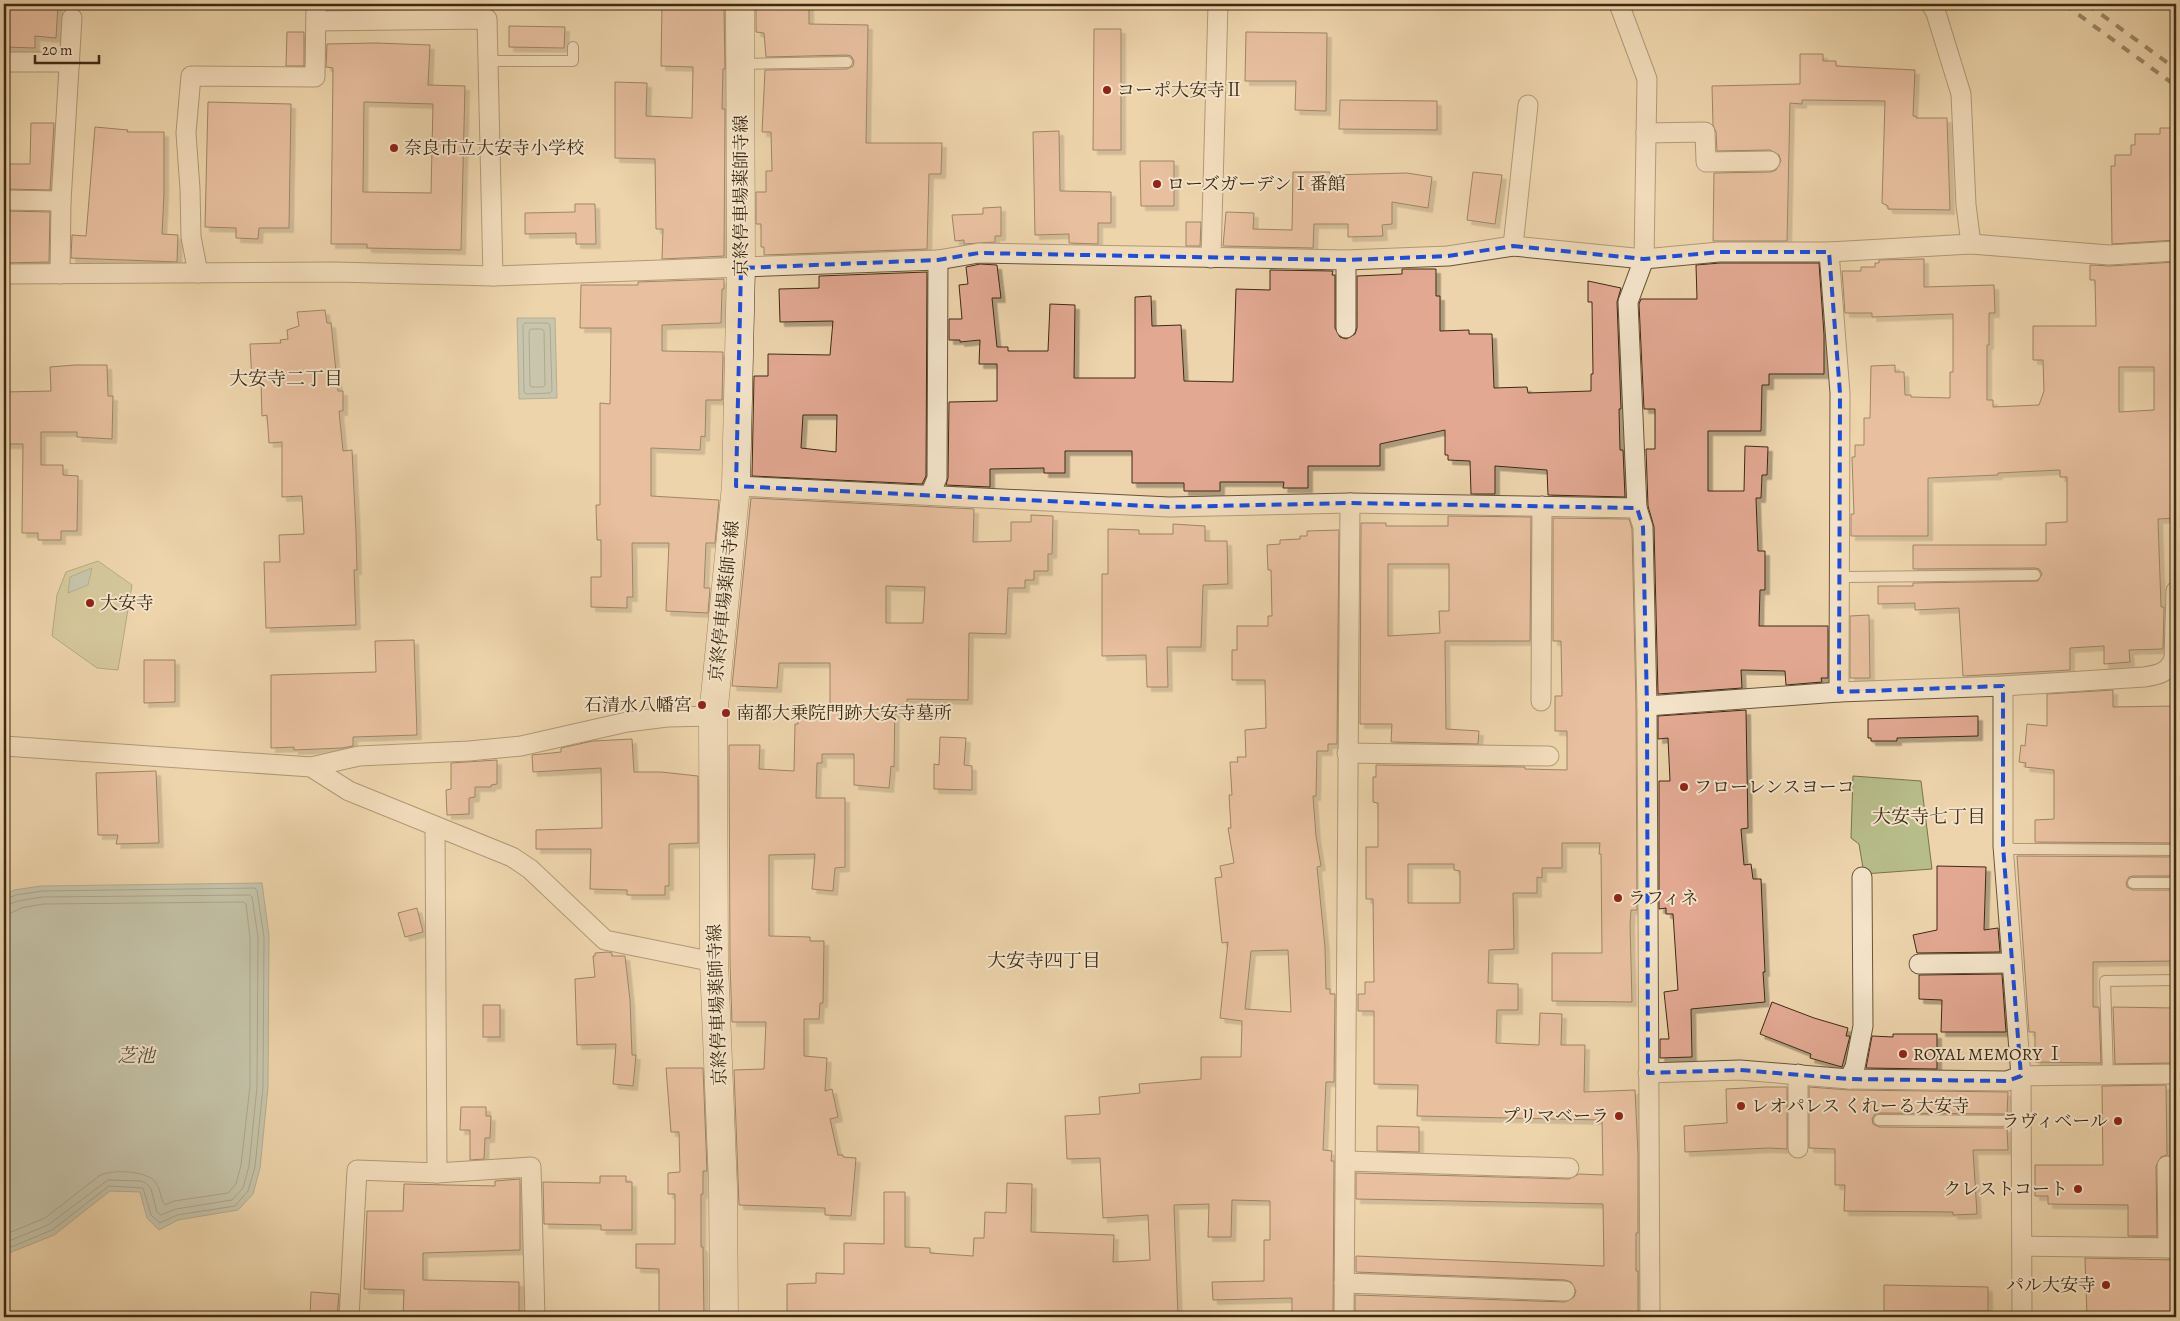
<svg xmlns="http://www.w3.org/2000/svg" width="2180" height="1321" viewBox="0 0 2180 1321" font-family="Alegreya,'Noto Serif JP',serif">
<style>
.green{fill:#b7bd8a;stroke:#7a734e}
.water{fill:#9ab7b0;stroke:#757e71}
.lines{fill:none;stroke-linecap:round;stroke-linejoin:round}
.shore{stroke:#6c7062;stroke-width:1}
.building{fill:#e2a892;stroke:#3d2913;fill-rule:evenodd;filter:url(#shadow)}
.lane-casing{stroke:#695439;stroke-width:12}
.street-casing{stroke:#695439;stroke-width:21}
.secondary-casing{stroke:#3d2913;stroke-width:29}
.lane{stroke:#f3e3c9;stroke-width:10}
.street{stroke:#f3e3c9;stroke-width:19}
.secondary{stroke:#f3e3c9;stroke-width:28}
.rail{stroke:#3d2913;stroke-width:4;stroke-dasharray:9 9;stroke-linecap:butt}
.marked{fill:none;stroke:#1d4ed8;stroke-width:4;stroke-dasharray:10 6;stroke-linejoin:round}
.poi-dot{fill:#8f2418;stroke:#f3e3c9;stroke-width:2}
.labels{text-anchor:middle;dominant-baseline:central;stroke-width:4;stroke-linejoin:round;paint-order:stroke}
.poi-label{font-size:18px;fill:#3d2913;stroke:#f3e3c9;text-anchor:start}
.street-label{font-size:18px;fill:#3d2913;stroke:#f3e3c9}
.neighbourhood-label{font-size:19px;fill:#3d2913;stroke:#f3e3c9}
.water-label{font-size:19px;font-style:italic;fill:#544c3a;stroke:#f3e3c9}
</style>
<defs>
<filter id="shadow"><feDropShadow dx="4.5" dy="4.5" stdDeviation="0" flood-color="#0004"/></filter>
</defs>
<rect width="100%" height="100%" fill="#edd4ac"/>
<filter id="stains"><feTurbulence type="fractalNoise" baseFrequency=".004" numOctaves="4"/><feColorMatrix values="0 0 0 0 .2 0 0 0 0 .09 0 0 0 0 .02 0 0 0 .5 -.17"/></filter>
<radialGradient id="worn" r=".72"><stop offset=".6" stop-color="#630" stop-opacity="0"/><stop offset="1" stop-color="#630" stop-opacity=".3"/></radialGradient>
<g class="green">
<path d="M98,561L132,585L118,670L97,668L52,636L57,595L66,572Z"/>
<path d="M1853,776L1921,781L1932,869L1864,874L1859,844L1851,838Z"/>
</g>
<g class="water">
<path d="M517,318H555L557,398L519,399Z"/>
<path d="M92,568L88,585L68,593L70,577Z"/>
<path d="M262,883L269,936L268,1087L260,1168L253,1194L238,1210L178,1220L159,1230L147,1218L140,1192L110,1191L54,1235L4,1255V896L14,890L41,886Z"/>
</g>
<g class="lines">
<g class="shore">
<path d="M525,323H548L550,325L552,391L550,393L526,394L524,392L523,326Z"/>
<path d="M531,329H542L544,331L545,385L543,387H532L530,386L529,332Z"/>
<path d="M4,900L16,895L42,891L255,888L257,891L264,937L263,1087L255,1167L248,1191L235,1206L177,1215L160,1223L151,1215L143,1188L109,1186L52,1230L4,1250"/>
<path d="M4,906L18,901L42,897L250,895L252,897L258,937L257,1087L249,1166L243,1188L232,1200L176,1209L161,1215L157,1212L151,1189L146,1183L141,1181L108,1180L48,1225L4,1243"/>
<path d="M4,914L11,913L21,908L43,904L243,902L246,904L250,938V1086L241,1165L236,1184L228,1193L174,1201L165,1205C160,1199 161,1190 156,1183C148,1170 110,1169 99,1176L45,1218L4,1235"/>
</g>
</g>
<g class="building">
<path d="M4,4H58L56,38L35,36V48L4,47Z"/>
<path d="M662,4H700V7L724,8L725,69H723L722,109H725L724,256L662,259L663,229H656L655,159L615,158V82L647,83L646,116L692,118L693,67L661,66Z"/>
<path d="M758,4H809V24L868,25L866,143H942L941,174H929L927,249L764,255V247H761V224H756V192H766V171H772L771,132H762L765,70L847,69L853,66L854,61L851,56L847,55L766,57L764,33L756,32V8H758Z"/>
<path d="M509,26L565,27L564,48L509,47Z"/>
<path d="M1094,29H1121V150H1093Z"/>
<path d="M287,32H304V66H286Z"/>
<path d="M1246,32L1327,33L1326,111L1295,110L1296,81H1245Z"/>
<path d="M375,43L430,45L428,85L465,86L461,250L367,248V244H331L333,68L326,67L327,44ZM364,102L433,104L431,193L363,192Z"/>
<path d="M1800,54H1823V61H1836V66L1915,70L1913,116H1916V118H1947L1950,210L1888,209V206L1882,203L1885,101L1802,100V104L1790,103L1787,241H1713L1714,173L1771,172L1776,170L1781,161L1779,155L1770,150L1717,151L1716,132L1713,125L1712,86L1800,84Z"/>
<path d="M1340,100L1437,101V130L1339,129Z"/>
<path d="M208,102L291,104L289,228H259L258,239L236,238V228L205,227Z"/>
<path d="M31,123H54L50,190L4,189V164H30Z"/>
<path d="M95,127L128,130L127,132H164V194L162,234L178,235L177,262L71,258L72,235L86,236Z"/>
<path d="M2160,128H2176V240L2112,244L2111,166H2115V155H2131V145H2135V134H2160Z"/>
<path d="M1059,131L1060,191L1111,192V223H1098V244L1069,243V234L1035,235L1033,132Z"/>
<path d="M1140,161H1174V206H1141Z"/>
<path d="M1293,172H1330V175L1407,173L1432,177L1428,208L1392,202V224L1382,225L1383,236L1348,237V224H1314L1313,248L1223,246L1226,212L1254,213L1253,229L1292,230Z"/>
<path d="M1473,172L1502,175L1495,224L1467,220Z"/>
<path d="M575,204H595L596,244H576V233L525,234V213L575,212Z"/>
<path d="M1001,207V236H995V242L964,244V240L955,241L952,215L983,214V208Z"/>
<path d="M7,211L50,212L49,262L4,263Z"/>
<path d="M1186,222H1201L1200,246H1186Z"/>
<path d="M1924,259V287L1994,285L1995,313H1989V345H1987V400H1993V407L2039,405L2044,391L2043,360H2033V326H2096L2095,280H2090V265L2110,266L2176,262V518L2158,519L2161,607H2164L2163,649L2129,650L2130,662L2104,664V646L2070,648V670L1963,676L1959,608L1915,610V603L1878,604V586H1913V583L2038,581L2042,574L2039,569L2035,568L1913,569V545H2046V523L2067,522V477H2060V470L1998,473V475L1928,478V536H1851V514H1854L1852,457H1855V445H1864V418H1870L1871,366L1895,365V372H1904L1905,395H1911V397L1950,398V372H1953V314L1872,317V313H1845L1842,271H1861V267H1875V263H1879V260ZM2119,367H2154V410L2119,412Z"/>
<path d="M1720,263H1819L1824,335V374H1769V385H1762L1761,431H1708V491H1744L1745,446L1768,447L1767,475H1762L1761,498H1756L1758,551H1765V590H1760L1759,626H1828V678H1821L1822,682L1786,685L1785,671L1741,670L1742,688L1658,694L1654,527L1648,506L1646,449H1655V409H1644L1639,304L1641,299H1697L1696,265Z"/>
<path d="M980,264L997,265L1001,298H992L997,347H1008V351H1048L1050,304L1075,305L1074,378H1135V297L1151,296L1152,326L1181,325L1184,381L1233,382L1236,289L1270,290V270L1333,271L1332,275H1335V328L1340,337L1346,339L1355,334L1357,328V276L1402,274V269H1436V296H1440V331L1469,330V334H1492L1494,388L1527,387L1528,393L1591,391V374H1593L1592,302H1588V281L1621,288L1617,302L1621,409H1619L1620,450H1623L1625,497L1548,495L1547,470L1495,466V494H1471L1470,461L1448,460V455H1445V430L1380,444V466H1308V488H1283L1284,482H1220V491H1184V483H1132V451H1065V473H1044V468L990,469V487L946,485L948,478L949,402L997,401V364H979L980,340L960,342V340H949V319H962L959,285L968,284L966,267Z"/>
<path d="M927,272L926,476L922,484L752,476L754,376H768V354L830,355L833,321L780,322L779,289L819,288V276ZM803,415H837L836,452L801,448Z"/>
<path d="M724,279V289H722L721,323L662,325V351L723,352L722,400H706L705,437L701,436L700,450L651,448V496L719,500L715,543H706L704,588H710L708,613L666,611L669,543H632L633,597H627V608L591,607V577H601V540H597L596,505H600V403L610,404L611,328H580L581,285H638V282Z"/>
<path d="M325,310L327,323H331L338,391H343V411H339L343,451L352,450L356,532L357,570H354L356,625L266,628L264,562H280L279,535L304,534L302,496L282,497V442L269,443L267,415L262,416L261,381H252L250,344L281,343L280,340L288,339L287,330L299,326L297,312Z"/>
<path d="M75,365H107L108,396H113L112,439L77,437V432H41V465H63V475L78,476L77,531H61V540H38V533H22L23,444H4V392L51,391L50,367Z"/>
<path d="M751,498L974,509L973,542L1011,541V522H1031V515L1053,516L1052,554H1048V571H1034V580H1025V588H1008L1006,634L969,633L968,700L907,699V705H895L894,767L891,766L889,788L854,785V754H822V763H817L816,798H845V867L835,868L833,891L812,889L815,854L769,855V936L810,937V941H824L823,1003H820L819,1019H804V1056L827,1058L825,1091L832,1089L838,1117L830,1119L838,1155H843V1157L856,1158L851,1216L825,1215V1208L739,1205L734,1070L764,1069L766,1022H732L730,962L729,745H760L759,769L794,771L795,724H798V712L830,713V663H779L777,688L732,686ZM886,586L925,587L923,623H886Z"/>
<path d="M1448,516L1531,517L1530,641H1445L1446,729L1479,731L1478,744L1391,742L1392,724H1360L1361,523H1386V526H1448ZM1388,564H1449V611H1439L1440,633L1388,636Z"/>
<path d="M1553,518L1629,519L1632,529L1636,706L1637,910H1631L1630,924L1632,1002L1552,1001V953H1602L1601,854H1599L1600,843H1562V868H1542V878L1537,877V893H1513L1514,949L1489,950L1488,983L1518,984V1010H1497L1496,1043L1539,1045L1540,1013L1562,1014L1561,1045H1585L1584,1092L1635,1090L1638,1154V1233H1636V1271H1638V1317H1601V1313L1554,1312V1317L1530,1316L1531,1313H1485V1317H1355V1295L1565,1302L1574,1297L1576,1291L1571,1282L1565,1280L1356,1272V1256L1604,1266L1603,1204L1356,1199V1173L1569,1179L1579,1174L1603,1175L1602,1120L1417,1116L1418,1085L1374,1084V1011H1358V994H1365V982H1374L1373,899H1366V847H1378V803L1373,802V777H1376V765L1525,767V769L1567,770V731H1555V696H1562L1561,641H1553ZM1408,864H1454V870L1460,871V903H1408Z"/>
<path d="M1173,524L1205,526V541H1227L1228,584L1203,585L1201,647H1167L1168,687H1147L1146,655L1102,656V574H1108V529L1139,530V534H1173Z"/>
<path d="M1339,530L1337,744H1328V751H1317L1316,796H1313L1316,836L1321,866L1317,867L1325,947L1326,989H1330V994H1335L1334,1082H1326L1323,1150L1332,1151L1331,1161H1334L1333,1317H1292V1298L1213,1300L1212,1282L1264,1281V1240H1270V1201L1232,1200L1231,1237H1208L1209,1204L1174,1205L1178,1317H787V1284L816,1283V1273L844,1274V1243L884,1244V1192H905V1247L930,1248V1253L973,1256L974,1238H984L985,1212L1006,1213L1007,1183L1032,1184L1031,1232L1114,1235L1113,1262L1150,1260L1148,1215L1103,1218L1100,1158L1067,1159L1065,1116L1100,1114L1099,1097L1140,1093L1139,1084L1201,1079V1057H1241L1242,1021L1220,1018L1228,942L1222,943L1215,878L1222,877L1220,866L1234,863L1228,828H1231L1229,795H1232L1230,762H1238L1237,757H1246L1245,730L1266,728L1265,680H1232V650H1237V626H1268V616H1272L1271,570H1268L1267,545L1280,544V540L1300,539V536H1307V531ZM1288,950L1291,1012L1245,1009L1251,951Z"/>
<path d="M1869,615L1870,678H1850V616Z"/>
<path d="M414,640L417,735L353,737V746L342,748L294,750V747L271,748V675L376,672L375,641Z"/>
<path d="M144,660H175V702L144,703Z"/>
<path d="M2113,690V707L2176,706V843L2035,842V820L2054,819V770L2025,767L2026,763L2019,762L2021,745L2025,746L2027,724L2047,726V694Z"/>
<path d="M1746,710L1748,828L1741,829L1744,865L1751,864L1753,879H1761L1765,972H1763L1765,1002L1691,1009L1692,1057L1660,1058V1039H1669L1664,992L1678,990L1673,914H1666V908L1659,909V781H1670L1668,738L1658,739V716Z"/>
<path d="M1978,716V736L1897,738V741H1871V738H1868V719Z"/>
<path d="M940,737L966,738L964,765L972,766V790L934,789V764L939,765Z"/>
<path d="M632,739L634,772H661L698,776V843L669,844V886H665V895H627V890L590,889L591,849H536V830L602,828L601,768L533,772L532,755L561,752V748L593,741Z"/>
<path d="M497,760V784L491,785V787H475V797L469,798V814L447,815L446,790L451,789V763Z"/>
<path d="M156,771L159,843L116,844L118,835H98L96,773Z"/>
<path d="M2017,856L2176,857V874H2173V876H2133L2129,877L2126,883L2127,887L2133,890H2173V931H2176V961L2093,962V1007H2099L2101,1063L2035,1062V1032H2029Z"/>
<path d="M1937,866L1986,867L1984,930L1998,928L2000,952L1917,953L1913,935L1937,930Z"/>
<path d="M417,908L423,932L405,937L398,913Z"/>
<path d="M608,952L612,953V956H625L630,1000L632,1055H636L633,1086L613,1084L616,1044L577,1045L575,979L595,977L593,956H595V953Z"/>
<path d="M2002,974L2006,1032H1941L1942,1000L1919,999V975Z"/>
<path d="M1772,1002L1814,1018L1848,1028L1846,1036H1850L1842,1067L1810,1058L1811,1054L1760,1034Z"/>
<rect x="483" y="1005" width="17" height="32"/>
<path d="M2113,1007L2173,1008V1063L2115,1064Z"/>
<path d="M1893,1034H1937V1069L1866,1068L1872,1036L1893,1037Z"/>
<path d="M666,1068H703L707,1171H703V1194H701V1247H703L704,1317H681V1313H659V1269L636,1268V1244H675V1194H668V1173L680,1172L679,1132H671Z"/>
<path d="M2166,1085L2167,1155L2161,1157L2156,1166L2157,1236H2128V1205L2048,1204V1196H2035V1165H2103L2102,1086Z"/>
<path d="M1765,1087H1787V1149L1769,1148L1685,1152L1684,1126L1727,1123L1726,1089Z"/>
<path d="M1809,1087L1849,1090L2008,1092L2007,1114L1879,1113L1875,1114L1872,1119L1873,1124L1879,1127L2007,1128L2008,1150H1973L1977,1214L1953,1215V1212L1844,1211L1845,1185H1835V1149L1809,1148Z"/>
<path d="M461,1107H486V1116H491L490,1138H485L484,1159L470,1160V1130H460Z"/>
<path d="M1377,1126L1419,1127V1152L1377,1151Z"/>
<path d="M600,1176H626V1182H632V1230H601V1225L544,1224L543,1182L600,1183Z"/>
<path d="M520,1179V1250L423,1253V1280L519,1282V1317H403L404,1290L364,1289L367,1211H403L404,1184L495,1186V1181Z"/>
<path d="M2085,1258L2176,1260V1317H2087Z"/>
<path d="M1884,1285L1988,1287V1311H1884Z"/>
<path d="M311,1292L339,1294L337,1317H310Z"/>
</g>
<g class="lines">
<defs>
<g id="lane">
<path d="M448,19L449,4"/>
<path d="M488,61H573V47"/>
<path d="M742,64L847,62"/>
<path d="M1838,572L1848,577L2035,575"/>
<path d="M2003,846L2014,849L2176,850"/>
<path d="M2133,883H2176"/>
<path d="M2108,1074L2105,981L2176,980"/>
<path d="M1879,1120L2022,1121"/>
</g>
<g id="street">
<path d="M1619,4L1647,79L1644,259L1628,302L1637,508L1643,527L1647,706L1650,1317"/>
<path d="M316,21L487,19L493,276"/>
<path d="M4,62H70"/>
<path d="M1646,133L1705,132L1706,162L1770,161"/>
<path d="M4,200L61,201"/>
<path d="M1971,244L2109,255L2176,251"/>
<path d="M1513,246L1528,105"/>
<path d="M1829,252L1840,393L1839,692"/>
<path d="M1211,258L1218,4"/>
<path d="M198,273L191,237L190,189L186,133L191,76L315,77L316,4"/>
<path d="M4,274L335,272L493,276L938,260L979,253L1346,260L1448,256L1513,246L1644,259L1719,252H1829L1971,244L1966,205L1961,94L1936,13L1931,4"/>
<path d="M60,274L61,201L72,18"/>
<path d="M1346,328V260"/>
<path d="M736,486L1169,507L1350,503L1637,508"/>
<path d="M930,495L937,478L938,260"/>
<path d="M2174,659L2176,591"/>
<path d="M2003,686V846L2021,1076L2022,1317"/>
<path d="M1541,701L1542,506"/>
<path d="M1647,706L1839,692L2003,686L2144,677C2158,675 2168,673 2174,659H2176"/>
<path d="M4,746L311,767L349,791L512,857L530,869L605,940L714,962"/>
<path d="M1347,753L1549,756"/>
<path d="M311,767L359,756L469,751L521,746L627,722L667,717L713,716"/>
<path d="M1919,964L2012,963"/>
<path d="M1648,1073L1740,1070L1849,1079L2007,1081L2021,1076L2176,1074"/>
<path d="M1798,1074V1148"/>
<path d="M1849,1079L1855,1067L1863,1026L1862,877"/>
<path d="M1347,1161L1569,1168"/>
<path d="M2167,1166L2168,1248"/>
<path d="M437,1173L531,1167L535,1317"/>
<path d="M2022,1246L2176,1248"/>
<path d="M1344,1283L1565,1291"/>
<path d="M349,1317L357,1170L437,1173L435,827"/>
<path d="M1344,1317L1350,503"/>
</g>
<path id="secondary" d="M724,1317L723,1186L714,962L713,716L736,486L741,268L740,4"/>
</defs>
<use href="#lane" class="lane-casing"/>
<use href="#street" class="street-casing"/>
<use href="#secondary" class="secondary-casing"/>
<use href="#lane" class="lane"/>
<use href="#street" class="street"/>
<use href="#secondary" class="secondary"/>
<g class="rail">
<path d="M2064,4L2176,86"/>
<path d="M2087,4L2176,69"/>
</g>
</g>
<path d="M0 0H2180V1321H0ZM1513,246L1644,259L1719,252H1829L1840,393L1839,692L2003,686V846L2021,1076L2007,1081L1849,1079L1740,1070L1648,1073L1647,706L1643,527L1637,508L1350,503L1169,507L736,486L741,268L938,260L979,253L1346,260L1448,256Z" fill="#edd4ac" fill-opacity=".55" fill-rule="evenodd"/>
<path class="marked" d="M1513,246L1644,259L1719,252H1829L1840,393L1839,692L2003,686V846L2021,1076L2007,1081L1849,1079L1740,1070L1648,1073L1647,706L1643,527L1637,508L1350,503L1169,507L736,486L741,268L938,260L979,253L1346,260L1448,256Z"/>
<g class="poi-dot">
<circle cx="1107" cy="90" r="5"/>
<circle cx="394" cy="148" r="5"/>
<circle cx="1157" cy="184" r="5"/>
<circle cx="90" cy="603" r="5"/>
<circle cx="702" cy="705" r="5"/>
<circle cx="726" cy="713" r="5"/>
<circle cx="1684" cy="787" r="5"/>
<circle cx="1618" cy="898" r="5"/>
<circle cx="1903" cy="1054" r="5"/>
<circle cx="1741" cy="1106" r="5"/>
<circle cx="1619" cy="1116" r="5"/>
<circle cx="2118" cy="1121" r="5"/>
<circle cx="2078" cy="1189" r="5"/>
<circle cx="2106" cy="1285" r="5"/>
</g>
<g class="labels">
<g class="poi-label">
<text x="1117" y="90">コーポ大安寺Ⅱ</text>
<text x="404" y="148">奈良市立大安寺小学校</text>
<text x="1167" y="184">ローズガーデンⅠ番館</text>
<text x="100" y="603">大安寺</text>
<text x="692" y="705" text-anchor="end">石清水八幡宮</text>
<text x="736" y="713">南都大乗院門跡大安寺墓所</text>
<text x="1694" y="787">フローレンスヨーコ</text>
<text x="1628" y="898">ラフィネ</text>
<text x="1913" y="1054">ROYAL MEMORY Ⅰ</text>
<text x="1751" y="1106">レオパレス くれーる大安寺</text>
<text x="1609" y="1116" text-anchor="end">プリマベーラ</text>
<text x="2108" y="1121" text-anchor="end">ラヴィベール</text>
<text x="2068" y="1189" text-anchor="end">クレストコート</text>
<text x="2096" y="1285" text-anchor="end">パル大安寺</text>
</g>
<g class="street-label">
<text transform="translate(741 196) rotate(-90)">京終停車場薬師寺線</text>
<text transform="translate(724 601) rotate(-84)">京終停車場薬師寺線</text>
<text transform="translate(717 1005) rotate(-92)">京終停車場薬師寺線</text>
</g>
<g class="neighbourhood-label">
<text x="286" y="379">大安寺二丁目</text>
<text x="1929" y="817">大安寺七丁目</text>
<text x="1044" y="961">大安寺四丁目</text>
</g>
<g class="water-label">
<text x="136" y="1056">芝池</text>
</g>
</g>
<rect width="2180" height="1321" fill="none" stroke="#edd4ac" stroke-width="20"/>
<rect x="5" y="5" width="2170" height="1311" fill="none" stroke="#3d2913" stroke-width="2.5"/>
<rect x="10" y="10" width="2160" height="1301" fill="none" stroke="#3d2913"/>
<path d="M35 55v8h64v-8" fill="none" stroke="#3d2913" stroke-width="2.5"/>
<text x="42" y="55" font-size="15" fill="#3d2913" stroke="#f3e3c9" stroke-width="4" paint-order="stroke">20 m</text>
<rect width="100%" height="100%" filter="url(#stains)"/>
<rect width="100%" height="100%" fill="url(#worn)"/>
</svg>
